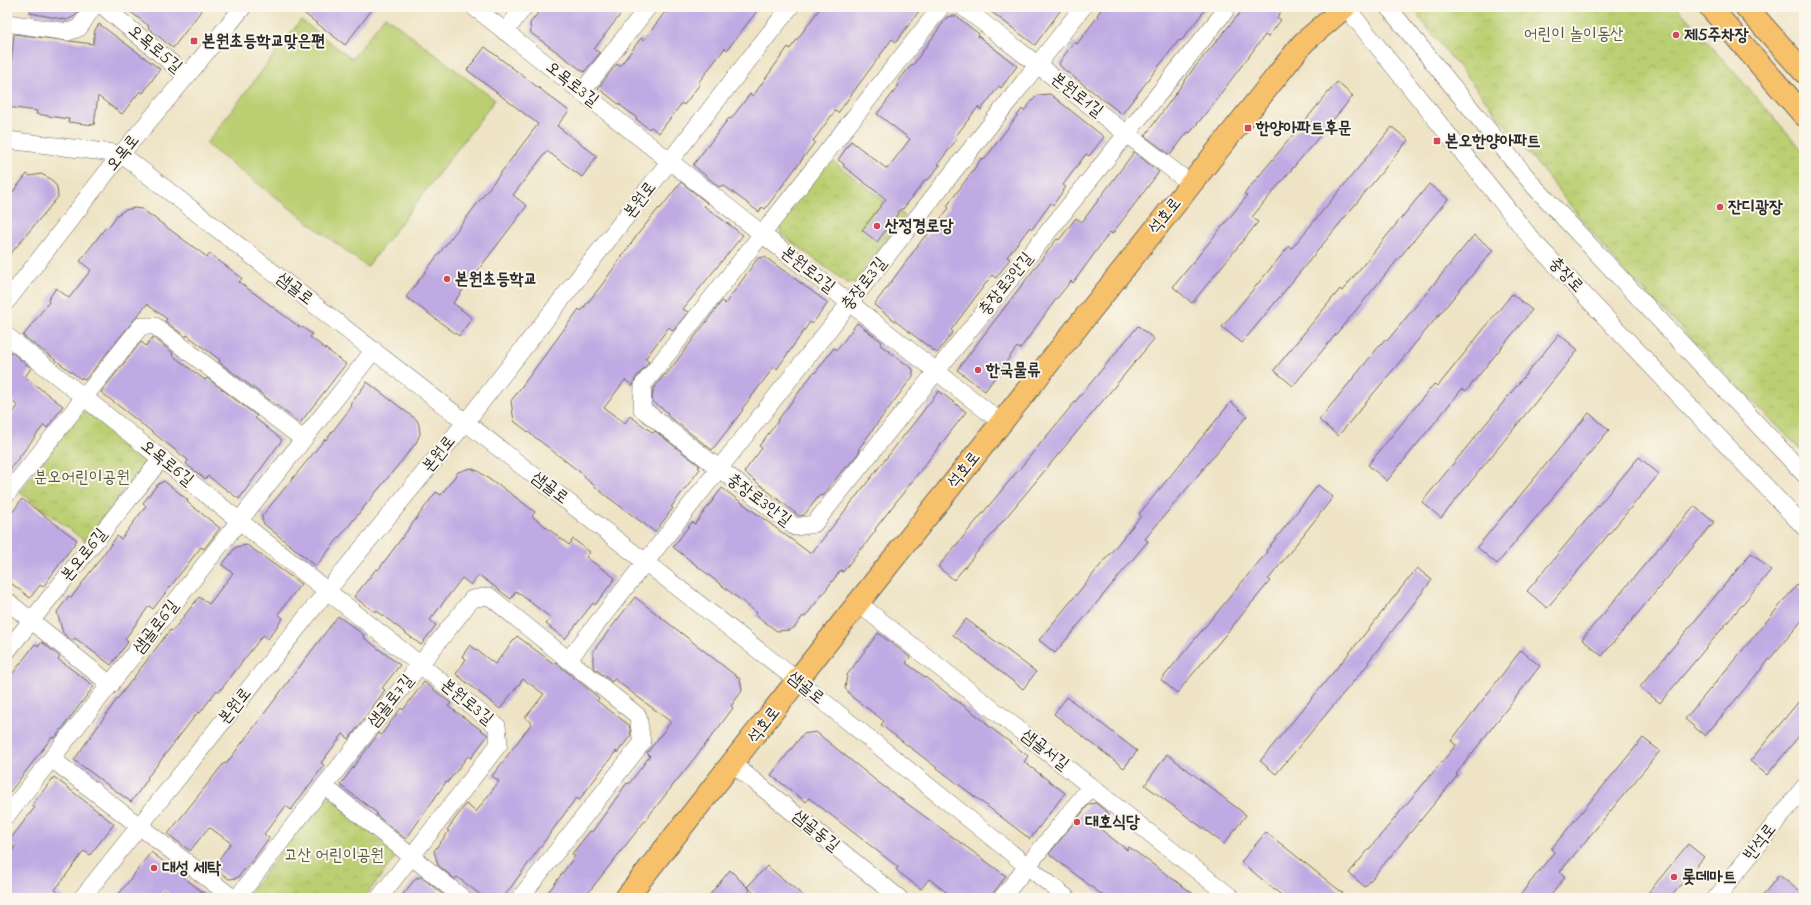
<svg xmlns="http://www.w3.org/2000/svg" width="1811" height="905" viewBox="0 0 1811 905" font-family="'Indie Flower','Poor Story',sans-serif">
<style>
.grass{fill:#bbcf72;stroke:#737d4e}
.park{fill:url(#park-crowns);stroke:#737d4e}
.building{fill:#c0aae3}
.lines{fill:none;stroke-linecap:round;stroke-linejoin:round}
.minor-casing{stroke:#6f6b61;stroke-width:18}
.major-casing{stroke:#6f6b61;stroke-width:24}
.minor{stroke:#fff;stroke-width:17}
.major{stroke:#f7c06b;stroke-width:22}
.poi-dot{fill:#d1495b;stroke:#fbf7ec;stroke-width:1.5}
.labels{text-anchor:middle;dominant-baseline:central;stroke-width:4;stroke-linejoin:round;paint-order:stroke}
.park-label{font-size:17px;fill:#565c40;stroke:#fbf7ec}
.poi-label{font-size:17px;font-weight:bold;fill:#2b2b2b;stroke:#fbf7ec;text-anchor:start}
.street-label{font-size:17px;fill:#2b2b2b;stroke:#fbf7ec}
</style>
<defs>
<pattern id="park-crowns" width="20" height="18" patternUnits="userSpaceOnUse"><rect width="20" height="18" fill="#bbcf72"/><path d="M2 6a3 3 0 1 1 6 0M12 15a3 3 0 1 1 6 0" fill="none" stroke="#a1b263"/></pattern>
</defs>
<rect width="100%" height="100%" fill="#fbf7ec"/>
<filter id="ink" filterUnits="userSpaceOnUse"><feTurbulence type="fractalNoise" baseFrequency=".025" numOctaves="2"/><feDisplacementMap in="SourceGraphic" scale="8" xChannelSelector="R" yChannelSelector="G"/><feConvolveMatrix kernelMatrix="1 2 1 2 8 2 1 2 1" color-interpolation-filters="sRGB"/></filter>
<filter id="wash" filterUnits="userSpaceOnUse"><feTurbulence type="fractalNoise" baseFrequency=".012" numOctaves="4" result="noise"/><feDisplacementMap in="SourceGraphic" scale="16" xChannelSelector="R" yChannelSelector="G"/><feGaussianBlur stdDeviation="0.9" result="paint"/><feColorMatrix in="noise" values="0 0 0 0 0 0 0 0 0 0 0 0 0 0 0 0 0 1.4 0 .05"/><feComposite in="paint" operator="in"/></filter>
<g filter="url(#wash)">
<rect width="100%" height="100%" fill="#eee3c5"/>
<path class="grass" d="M385,16L495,100L367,267L206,144L301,20L352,59Z"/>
<g class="park">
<path d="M1415,7H1677L1804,152V453L1620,267L1421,20Z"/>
<path d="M830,159L905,216L855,282L847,283L781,234L780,225Z"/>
<path d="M87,412L144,455L145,463L85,541L20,492L79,413Z"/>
<path d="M330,797L397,855L364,898H252L251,891L322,798Z"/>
</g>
<g id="blocks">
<g class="building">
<path d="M31,7H81L75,16L67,20L30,13Z"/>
<path d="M124,7H204L173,48L148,28L149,26Z"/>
<path d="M296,7H374L345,45Z"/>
<path d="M543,7H626L594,49L600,53L584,72L531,33L530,23Z"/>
<path d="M672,7H760L727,50L725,48L698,83L700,84L684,105L682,103L659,133L651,127L649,129L636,119L637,118L598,88L616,65L617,64L620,66L641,38L644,40L665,12L667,13Z"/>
<path d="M821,7H922L896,42L892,39L838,113L835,111L813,141L815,142L765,209L762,207L759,212L723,185L719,187L693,165L729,118L731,119L750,94L753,96L788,47L790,49Z"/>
<path d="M985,7H1063L1035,45Z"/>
<path d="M1103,7H1207L1181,41L1179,40L1122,114L1062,68L1059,64L1061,60L1074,42L1077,44L1098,16L1097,15Z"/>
<path d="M1245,7H1284L1277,17L1281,20L1268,37L1265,35L1209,109L1190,133L1188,132L1170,155L1145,136L1194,68Z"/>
<path d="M951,16H956L979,34L978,36L1017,66L1001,88L999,86L981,110L978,107L955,137L957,139L938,164L940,165L928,180L926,179L903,209L902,208L877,242L862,230L886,199L843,166L844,164L838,160L851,141L887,169L910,139L877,114L899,85L897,83L912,64L913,65L947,17Z"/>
<path d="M99,24L160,69L143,93L140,91L122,114L98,96L94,125L68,122L69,119L36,114L37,111L7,107L14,34L93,44L95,30Z"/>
<path d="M485,47L569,111L557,126L597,156L582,177L547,151L513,195L527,206L453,303L472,318L459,336L406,297L538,124L467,70Z"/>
<path d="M1337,82L1353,96L1252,217L1258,222L1192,303L1173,287L1247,196L1244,194Z"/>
<path d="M1050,94L1104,137L1089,156L1086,154L1063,185L1066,187L1053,205L1051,203L1032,229L1030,227L1007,257L1010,259L996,278L992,275L951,330L953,332L937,353L874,305L925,236L926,237L949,208L947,206L966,180L982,158L984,160L1022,109L1024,111L1037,95Z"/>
<path d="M1392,127L1408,140L1242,343L1222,327L1289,246L1292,248Z"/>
<path d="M1134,152L1159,172L1112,234L1110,232L1073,283L1071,281L1054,302L1020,349L1017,347L985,391L957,370L1057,239L1059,240L1076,218L1082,222Z"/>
<path d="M27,174L30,176L41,174L51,179L57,187L58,197L7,258V199Z"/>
<path d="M681,182L707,203L704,206L743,235L683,309L688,312L673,331L669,327L645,359L649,362L635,379L633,386L625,380L604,408L625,423L630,416L653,433L655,431L700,466L698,467L700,469L671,507L673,508L655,532L605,495L584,477L585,476L514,421L511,401L579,309L581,311L601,286L638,234L659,208L660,209Z"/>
<path d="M1429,184L1448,199L1293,386L1274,370L1340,289L1342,291Z"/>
<path d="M134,208L142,209L207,257L210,254L242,278L239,282L301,328L302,327L312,334L310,337L346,364L300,423L219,362L220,360L187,335L186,337L165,321L167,319L147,304L85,380L82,377L81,379L23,336L49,302L48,300L56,288L69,298L91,270L80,261L106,227L108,228L117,215L125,210Z"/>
<path d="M1474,235L1493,250L1338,436L1319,420L1385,339L1387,341Z"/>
<path d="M765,257L828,303L812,324L810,322L777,369L774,367L742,409L743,410L712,450L667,415L668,413L652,401L653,389L665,374L666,375L722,301L725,304L758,258Z"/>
<path d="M1512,294L1532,310L1466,391L1462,389L1387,481L1368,465L1434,384L1438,386Z"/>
<path d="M857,323L882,342L880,345L913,369V376L876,425L858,450L860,451L846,468L845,467L823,496L820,495L804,515L799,516L744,472L762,448L759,446L778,421H777L814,372L815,373L834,348L837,350Z"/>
<path d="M1138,326L1154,339L954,580L938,567Z"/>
<path d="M1559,334L1578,350L1441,518L1422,502Z"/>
<path d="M153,337L173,353L172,355L205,380L207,378L257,416L255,418L282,440L239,499L208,476L205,479L186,464L188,460L101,392L141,342L146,346Z"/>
<path d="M11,352L31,368L25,377L63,406L47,428L44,425L7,473V420L18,406L7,397V358Z"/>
<path d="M367,382L417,420L419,425L420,434L416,443L316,566L264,524L262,520V516L325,439L326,440L352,406L350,405Z"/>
<path d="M939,391L966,412L875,529L876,530L862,549L861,548L843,572L841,570L805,617L803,616L795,627L790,630L777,631L755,615L757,613L673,547L692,522L695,524L722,488L811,554Z"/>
<path d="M1231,402L1247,416L1145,539L1148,541L1055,653L1039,640L1141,516L1139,514Z"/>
<path d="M1589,413L1609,430L1497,564L1477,547Z"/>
<path d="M1639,457L1659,474L1547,608L1527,591Z"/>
<path d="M470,468L478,471L497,485L498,484L535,512L532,516L569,545L573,539L590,552L586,557L615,578L595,605L593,603L565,639L546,624L551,618L516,591L511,599L479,575L471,585L462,578L430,620L436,625L421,645L376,610L375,612L354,597L376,569L378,570L436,492L441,495L458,472Z"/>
<path d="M164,481L188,500L187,502L220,528L204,549L201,547L153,609L149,606L125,639L128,642L111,665L75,638L72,641L63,633L57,612L69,596L71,598L117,536L121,539L146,506L143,503L157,485Z"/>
<path d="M1318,485L1333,497L1268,580L1270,581L1177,693L1161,680L1267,552L1266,551Z"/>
<path d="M22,499L77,540L43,587L40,585L30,598L7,580V520Z"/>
<path d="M1694,506L1714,522L1602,656L1582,639Z"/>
<path d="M247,545L301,584L278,614L283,618L268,639L263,635L219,692L217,690L200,713L198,712L147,778L148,779L131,802L74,760L115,702L170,630L172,631L178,624L199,597L209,604L233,573L222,565L236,547Z"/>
<path d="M1751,553L1771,570L1660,703L1640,687Z"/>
<path d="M1417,568L1432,580L1368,662L1369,663L1276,774L1260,761L1360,640Z"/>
<path d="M1797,585L1804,591V618L1705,736L1685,719Z"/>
<path d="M635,597L740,679L742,691L731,706L733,708L719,727L584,898H544L575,856L572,854L590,831L592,832L627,783L629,784L650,756L647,753L671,722L614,679L612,682L593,667V651Z"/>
<path d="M338,616L364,635L363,637L400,665L382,688L385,690L349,739L343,734L321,763L324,765L291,810L286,806L264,834L269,838L253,860L237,878L229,879L213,867L231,843L209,827L190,851L168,834L224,763L226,764Z"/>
<path d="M966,619L1036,672L1023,689L953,635Z"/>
<path d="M878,633L910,657L906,663L987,723L986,724L1028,756L1024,762L1065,793L1030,839L881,725L884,721L852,697L845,688L847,675Z"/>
<path d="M517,636L554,664L555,662L599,698L597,701L629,725L631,735L617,753L616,751L579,800L576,798L503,898H485L457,877L455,879L438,865L434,851L449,831L447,830L466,804L476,812L499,781L492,776L532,723L525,718L544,694L523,679L500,709L456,674L466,659L462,656L470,645L495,664Z"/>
<path d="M42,642L60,657L58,659L94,686L64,726L54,739L52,737L7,796V681L35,644L39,646Z"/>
<path d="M1521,650L1540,666L1456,774L1458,775L1365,887L1349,873L1456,745L1451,741Z"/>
<path d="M424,682L451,703L448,706L488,735L471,758L468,756L447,783L446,782L406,839L376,815L377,813L340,785L379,733L381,735L401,708L403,710Z"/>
<path d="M1804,695V730L1767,775L1750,761Z"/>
<path d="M1067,697L1137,751L1124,768L1054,714Z"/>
<path d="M816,732L879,783L1006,876L994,892L992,898H954L929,879L921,889L896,870L898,867L809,798L806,802L771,775L803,734Z"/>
<path d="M1643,738L1660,751L1560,872L1565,877L1549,898H1518L1554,852L1551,849Z"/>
<path d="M1167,754L1246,815L1224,844L1145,785Z"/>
<path d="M54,777L114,824L90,855L84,851L55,890L66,898H13L7,894V858L15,847L8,842L35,807L32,805Z"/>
<path d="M1096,803L1109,814L1099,828L1127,850L1129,847L1199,898H1106L1049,854L1089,804Z"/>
<path d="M1266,832L1349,898H1285L1241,862Z"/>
<path d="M1688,844L1704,857L1670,898H1644Z"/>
<path d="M151,852L177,872L210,898H174L164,890L158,898H116Z"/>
<path d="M767,866L806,898H761L747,887Z"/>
<path d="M730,870L750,890L744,898H707Z"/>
<path d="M1779,875L1804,895V898H1761Z"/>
<path d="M421,877L430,884L447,898H400L416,878Z"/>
</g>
</g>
</g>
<g filter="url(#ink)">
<use href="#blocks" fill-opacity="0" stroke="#6f6b61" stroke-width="1"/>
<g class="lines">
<defs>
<g id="minor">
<path d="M104,7L187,76"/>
<path d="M474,7L1002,423"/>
<path d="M941,7L643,385L642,409L795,527L814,524L1225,11L1226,7"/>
<path d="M963,7L1191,184"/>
<path d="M1346,7L1534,242L1804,527"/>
<path d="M1388,7L1533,185L1804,474"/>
<path d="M7,23L68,32L79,28L93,7"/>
<path d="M505,32L524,7"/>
<path d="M582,92L648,7"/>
<path d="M7,140L121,154L798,681L1067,898"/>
<path d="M7,301L121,154L187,76L243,7"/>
<path d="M7,336L497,726L499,744L379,898"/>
<path d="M7,494L141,326H155L303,439"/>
<path d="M7,601L111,685"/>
<path d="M858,603L1232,898"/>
<path d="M7,651L162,458"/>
<path d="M569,659L1083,7"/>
<path d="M52,759L233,898"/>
<path d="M733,764L899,898"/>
<path d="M324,786L463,898"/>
<path d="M7,815L374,350"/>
<path d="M82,898L327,591L465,423L790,7"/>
<path d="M237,898L324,786L472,599L489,596L638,716L642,743L520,898"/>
<path d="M1002,898L1091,786"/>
<path d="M1716,898L1804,787"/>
</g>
<g id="major">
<path d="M1710,7L1804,115"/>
<path d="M1746,7L1804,72"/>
<path d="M626,898L858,603L1303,43L1345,7"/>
</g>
</defs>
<use href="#minor" class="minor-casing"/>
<use href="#major" class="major-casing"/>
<use href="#minor" class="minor"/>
<use href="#major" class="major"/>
</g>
</g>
<g class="poi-dot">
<circle cx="1676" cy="35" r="4"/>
<rect x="190" y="37" width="8" height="8" rx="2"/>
<rect x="1244" y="124" width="8" height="8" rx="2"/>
<rect x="1433" y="137" width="8" height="8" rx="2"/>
<circle cx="1720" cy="207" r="4"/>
<circle cx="877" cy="226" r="4"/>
<circle cx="447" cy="279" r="4"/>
<circle cx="978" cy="370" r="4"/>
<circle cx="1077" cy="822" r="4"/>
<circle cx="154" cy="868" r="4"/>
<circle cx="1674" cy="877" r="4"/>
</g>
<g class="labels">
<g class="park-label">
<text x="1574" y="34">어린이 놀이동산</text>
<text x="82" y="477">분오어린이공원</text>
<text x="334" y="855">고산 어린이공원</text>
</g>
<g class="poi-label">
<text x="1684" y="35">제5주차장</text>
<text x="202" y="41">본원초등학교맞은편</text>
<text x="1256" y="128">한양아파트후문</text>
<text x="1445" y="141">본오한양아파트</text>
<text x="1728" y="207">잔디광장</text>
<text x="885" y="226">산정경로당</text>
<text x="455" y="279">본원초등학교</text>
<text x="986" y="370">한국물류</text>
<text x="1085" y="822">대호식당</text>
<text x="162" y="868">대성 세탁</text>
<text x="1682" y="877">롯데마트</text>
</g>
<g class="street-label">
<text transform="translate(155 49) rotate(40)">오목로5길</text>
<text transform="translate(572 84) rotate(38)">오목로3길</text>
<text transform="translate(1077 95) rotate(38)">본원로1길</text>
<text transform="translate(123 153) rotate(-51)">오목로</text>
<text transform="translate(640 200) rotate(-52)">본원로</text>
<text transform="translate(1165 216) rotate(-51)">석호로</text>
<text transform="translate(808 270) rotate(38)">본원로2길</text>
<text transform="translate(1566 275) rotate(47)">충장로</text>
<text transform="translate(864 284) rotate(-52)">충장로3길</text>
<text transform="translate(1006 284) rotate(-51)">충장로3안길</text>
<text transform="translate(295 289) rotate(38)">샘골로</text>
<text transform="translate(439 454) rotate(-51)">본원로</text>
<text transform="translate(167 463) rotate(39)">오목로6길</text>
<text transform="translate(964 470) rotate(-51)">석호로</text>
<text transform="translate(550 488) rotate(38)">샘골로</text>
<text transform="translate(759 500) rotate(37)">충장로3안길</text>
<text transform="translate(84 555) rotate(-51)">본오로6길</text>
<text transform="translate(156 627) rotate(-52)">샘골로6길</text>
<text transform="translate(806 688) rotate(39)">샘골로</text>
<text transform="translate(391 701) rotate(-51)">샘골로7길</text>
<text transform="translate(467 702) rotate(39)">본원로3길</text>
<text transform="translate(235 706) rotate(-51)">본원로</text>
<text transform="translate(764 725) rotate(-52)">석호로</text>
<text transform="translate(1045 750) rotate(38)">샘골서길</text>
<text transform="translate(816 831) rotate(39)">샘골동길</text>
<text transform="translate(1760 842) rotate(-52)">반석로</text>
</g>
</g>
<rect width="1811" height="905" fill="none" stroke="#fbf7ec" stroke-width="24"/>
</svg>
